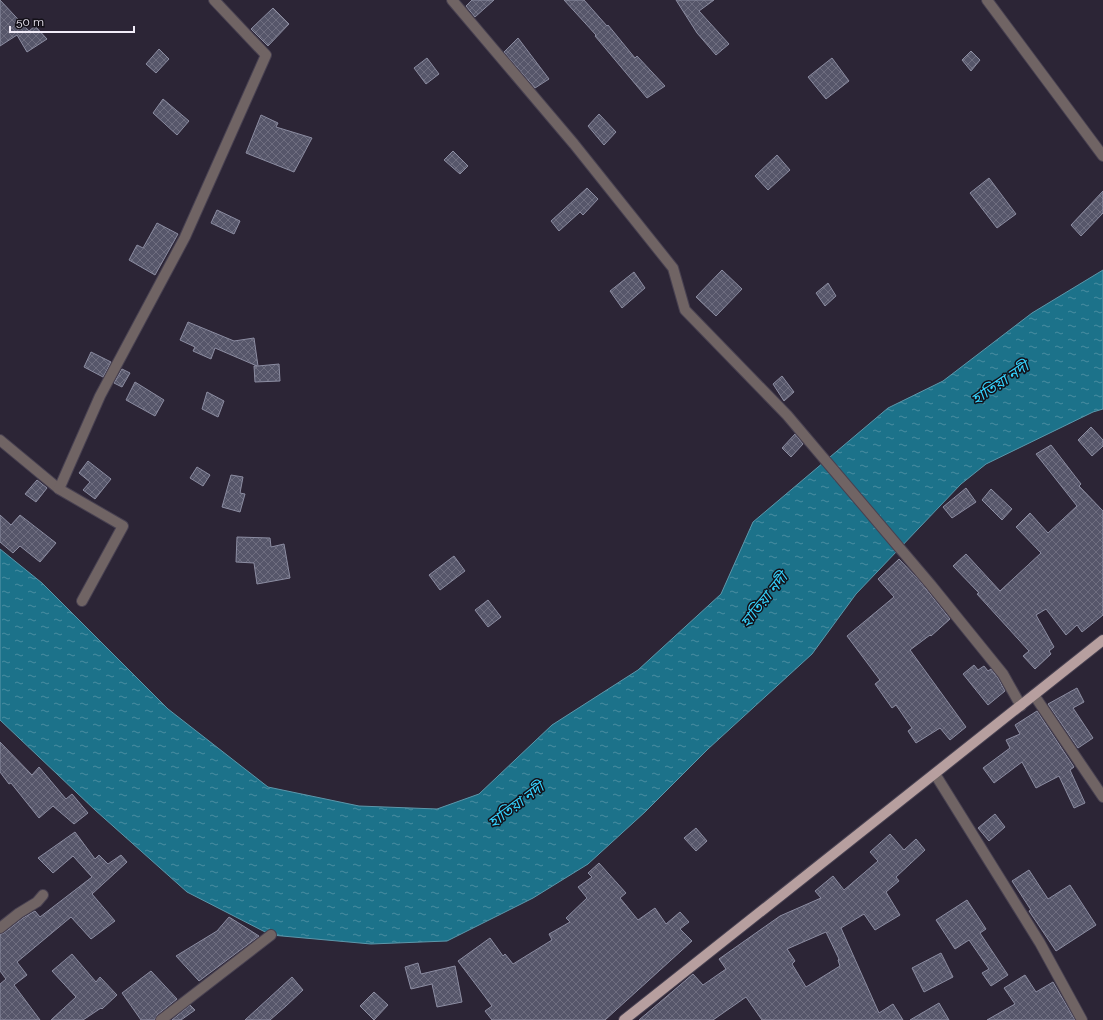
<svg xmlns="http://www.w3.org/2000/svg" width="1103" height="1020" viewBox="0 0 1103 1020" font-family="Raleway,'Noto Sans Bengali',sans-serif">
<style>
.water{fill:url(#water-ripples);stroke:#5c97ab}
.building{fill:url(#building-cross-hatch);stroke:#8c8da2;fill-rule:evenodd}
.lines{fill:none;stroke-linecap:round;stroke-linejoin:round}
.street-casing{stroke:#484151;stroke-width:12}
.primary-casing{stroke:#484151;stroke-width:12}
.street{stroke:#706464;stroke-width:10}
.primary{stroke:#b79f9f;stroke-width:10}
.labels{text-anchor:middle;dominant-baseline:central;stroke-width:3;stroke-linejoin:round;paint-order:stroke}
.water-label{font-size:15px;font-style:italic;fill:#34d2fd;stroke:#131018}
</style>
<defs>
<pattern id="water-ripples" width="26" height="14" patternUnits="userSpaceOnUse"><rect width="26" height="14" fill="#1c728a"/><path d="M2 4q2-2 4 0t4 0M15 11q2-2 4 0t4 0" fill="none" stroke="#498da1"/></pattern>
<pattern id="building-cross-hatch" width="8" height="8" patternUnits="userSpaceOnUse"><rect width="8" height="8" fill="#56566a"/><path d="M0 0l8 8M0 8l8-8" fill="none" stroke="#6f6e80"/></pattern>
</defs>
<rect width="100%" height="100%" fill="#2c2536"/>
<path class="water" d="M1103,270V409L1093,412L986,464L961,484L856,594L812,654L708,749L645,812L588,864L533,898L447,941L371,944L271,935L187,892L95,810L0,720V549L42,583L168,709L268,787L359,806L437,809L479,794L552,725L638,670L721,594L753,522L888,408L943,381L1032,313Z"/>
<g class="building">
<path d="M0,0L29,31L35,26L47,39L27,52L17,35L0,46Z"/>
<path d="M472,0H494L475,17L466,6Z"/>
<path d="M564,0H584L607,26L608,25L635,58L637,56L665,86L647,98L595,36L596,35Z"/>
<path d="M676,0H714L699,11L729,44L716,55L697,33Z"/>
<path d="M273,8L289,24L268,46L251,29Z"/>
<path d="M518,38L549,79L535,88L504,52Z"/>
<path d="M159,49L169,59L156,73L146,64Z"/>
<path d="M971,51L980,60L971,71L962,60Z"/>
<path d="M427,58L439,74L426,84L414,68Z"/>
<path d="M832,58L849,81L826,99L808,77Z"/>
<path d="M163,99L189,121L177,135L153,113Z"/>
<path d="M599,114L616,132L604,145L588,126Z"/>
<path d="M261,115L278,123L276,127L312,138L294,172L246,153Z"/>
<path d="M453,151L468,166L460,174L444,160Z"/>
<path d="M777,155L790,170L768,190L755,176Z"/>
<path d="M989,178L1016,214L997,228L970,193Z"/>
<path d="M587,188L598,199L583,215L580,212L559,231L551,221Z"/>
<path d="M1103,191V213L1081,236L1071,225Z"/>
<path d="M217,210L240,221L234,234L211,223Z"/>
<path d="M157,223L178,234L155,275L129,260L137,245L143,248Z"/>
<path d="M722,270L742,289L716,316L696,297Z"/>
<path d="M634,272L645,288L622,308L610,291Z"/>
<path d="M828,283L836,296L825,306L816,293Z"/>
<path d="M188,322L234,341L254,338L258,366L279,364L280,381L255,382L254,366H257L215,348L211,359L193,351L195,347L180,340Z"/>
<path d="M91,352L111,362L103,377L84,367Z"/>
<path d="M122,369L130,373L122,387L114,383Z"/>
<path d="M782,376L794,392L784,401L773,384Z"/>
<path d="M135,382L164,400L155,416L126,400Z"/>
<path d="M207,392L224,401L218,417L202,409Z"/>
<path d="M1091,427L1103,440V446L1092,456L1078,440Z"/>
<path d="M795,434L803,444L791,457L782,448Z"/>
<path d="M1051,445L1081,484L1079,486L1103,511V615L1082,632L1077,625L1066,635L1046,609L1036,615L1054,647L1049,651L1051,654L1035,669L1023,656L1029,651L977,594L979,593L953,566L966,554L1000,591L1041,553L1016,527L1030,513L1048,533L1077,506L1036,454Z"/>
<path d="M88,461L111,479L95,499L83,490L90,482L79,473Z"/>
<path d="M197,467L210,475L203,486L190,478Z"/>
<path d="M231,475L243,477L240,493L245,494L240,512L222,507Z"/>
<path d="M37,480L47,488L36,502L25,494Z"/>
<path d="M966,488L976,502L952,518L943,507Z"/>
<path d="M991,489L1012,509L1002,520L982,500Z"/>
<path d="M0,515L11,525L20,515L56,543L40,562L20,546L13,553L0,542Z"/>
<path d="M237,537L270,538L271,547L284,544L290,578L257,584L254,563L236,562Z"/>
<path d="M454,556L465,571L440,590L429,575Z"/>
<path d="M899,559L918,579L950,619L931,636L930,635L910,650L966,727L950,740L940,728L916,743L908,731L912,728L896,705L892,708L875,684L880,680L847,636L894,597L878,579Z"/>
<path d="M488,600L501,617L488,627L475,610Z"/>
<path d="M974,665L978,670L984,666L988,671L991,669L998,678L1005,691L988,705L963,674Z"/>
<path d="M1077,688L1084,702L1073,708L1093,738L1078,748L1048,704Z"/>
<path d="M1037,711L1074,767L1070,770L1085,803L1074,808L1059,776L1036,788L1022,762L994,783L983,768L1010,748L1006,740L1020,734L1015,725Z"/>
<path d="M0,742L32,775L39,767L66,799L72,794L88,813L74,824L53,806L39,818L11,783L9,784L0,772Z"/>
<path d="M995,814L1005,827L989,841L978,828Z"/>
<path d="M696,828L707,841L696,851L684,838Z"/>
<path d="M75,832L95,859L99,855L108,864L121,855L127,862L92,894L115,921L91,939L71,917L17,962L27,975L14,985L40,1020H0V984L6,979L0,971V934L4,933L23,918L35,911L40,917L92,877L73,856L53,873L38,858Z"/>
<path d="M890,834L904,850L916,839L925,850L896,877L899,881L886,892L900,915L875,930L864,914L841,928L879,1013L893,1004L903,1020H762L746,997L713,1020H639L693,974L703,985L726,969L719,959L780,916L821,898L815,891L833,876L844,890L878,861L870,852ZM826,932L839,959L838,960L840,966L806,987L792,964L795,961L787,949Z"/>
<path d="M599,863L626,893L620,898L638,920L655,908L666,924L680,912L689,922L680,929L692,941L605,1020H492L485,1011L492,1006L458,961L490,938L503,956L505,954L513,964L552,940L549,934L570,922L566,918L587,898L578,887L592,877L588,873Z"/>
<path d="M1029,870L1048,899L1070,885L1096,925L1056,951L1029,911L1031,910L1012,881Z"/>
<path d="M967,900L986,929L980,933L1008,975L991,986L982,973L989,969L969,940L955,949L936,920Z"/>
<path d="M229,917L259,936L199,981L176,956L217,931Z"/>
<path d="M941,953L953,977L924,992L912,968Z"/>
<path d="M72,954L96,982L100,977L117,995L102,1009L101,1008L83,1020H51L76,997L52,971Z"/>
<path d="M418,963L421,974L455,966L462,1002L437,1007L432,984L411,989L405,967Z"/>
<path d="M151,971L177,999L157,1015L155,1020H141L122,993Z"/>
<path d="M1025,975L1036,992L1053,982L1075,1020H987L1015,1004L1004,988Z"/>
<path d="M292,977L303,990L286,1006L270,1020H245Z"/>
<path d="M374,992L388,1005L374,1020L360,1006Z"/>
<path d="M939,1003L949,1020H910Z"/>
<path d="M190,1005L195,1010L181,1020H172Z"/>
</g>
<g class="lines">
<defs>
<g id="street">
<path d="M452,0L574,144L673,268L685,310L787,415L931,585L1003,674L1021,706"/>
<path d="M987,0L1103,156"/>
<path d="M0,440L59,489"/>
<path d="M82,601L123,526L59,489L100,396L185,237L266,55L214,0"/>
<path d="M1034,695L1103,797"/>
<path d="M935,774L1040,943L1082,1020"/>
<path d="M0,928L19,913L37,902L43,895"/>
<path d="M161,1020L271,935"/>
</g>
<path id="primary" d="M624,1020L1103,640"/>
</defs>
<use href="#street" class="street-casing"/>
<use href="#primary" class="primary-casing"/>
<use href="#street" class="street"/>
<use href="#primary" class="primary"/>
</g>
<g class="labels">
<g class="water-label">
<text transform="translate(1000 383) rotate(-34)">হাতিয়া নদী</text>
<text transform="translate(764 600) rotate(-51)">হাতিয়া নদী</text>
<text transform="translate(516 805) rotate(-37)">হাতিয়া নদী</text>
</g>
</g>
<path d="M10 26v6h124v-6" fill="none" stroke="#f1ecf8" stroke-width="2"/>
<text x="16" y="26" font-size="12" fill="#f1ecf8" stroke="#131018" stroke-width="3" paint-order="stroke">50 m</text>
</svg>
